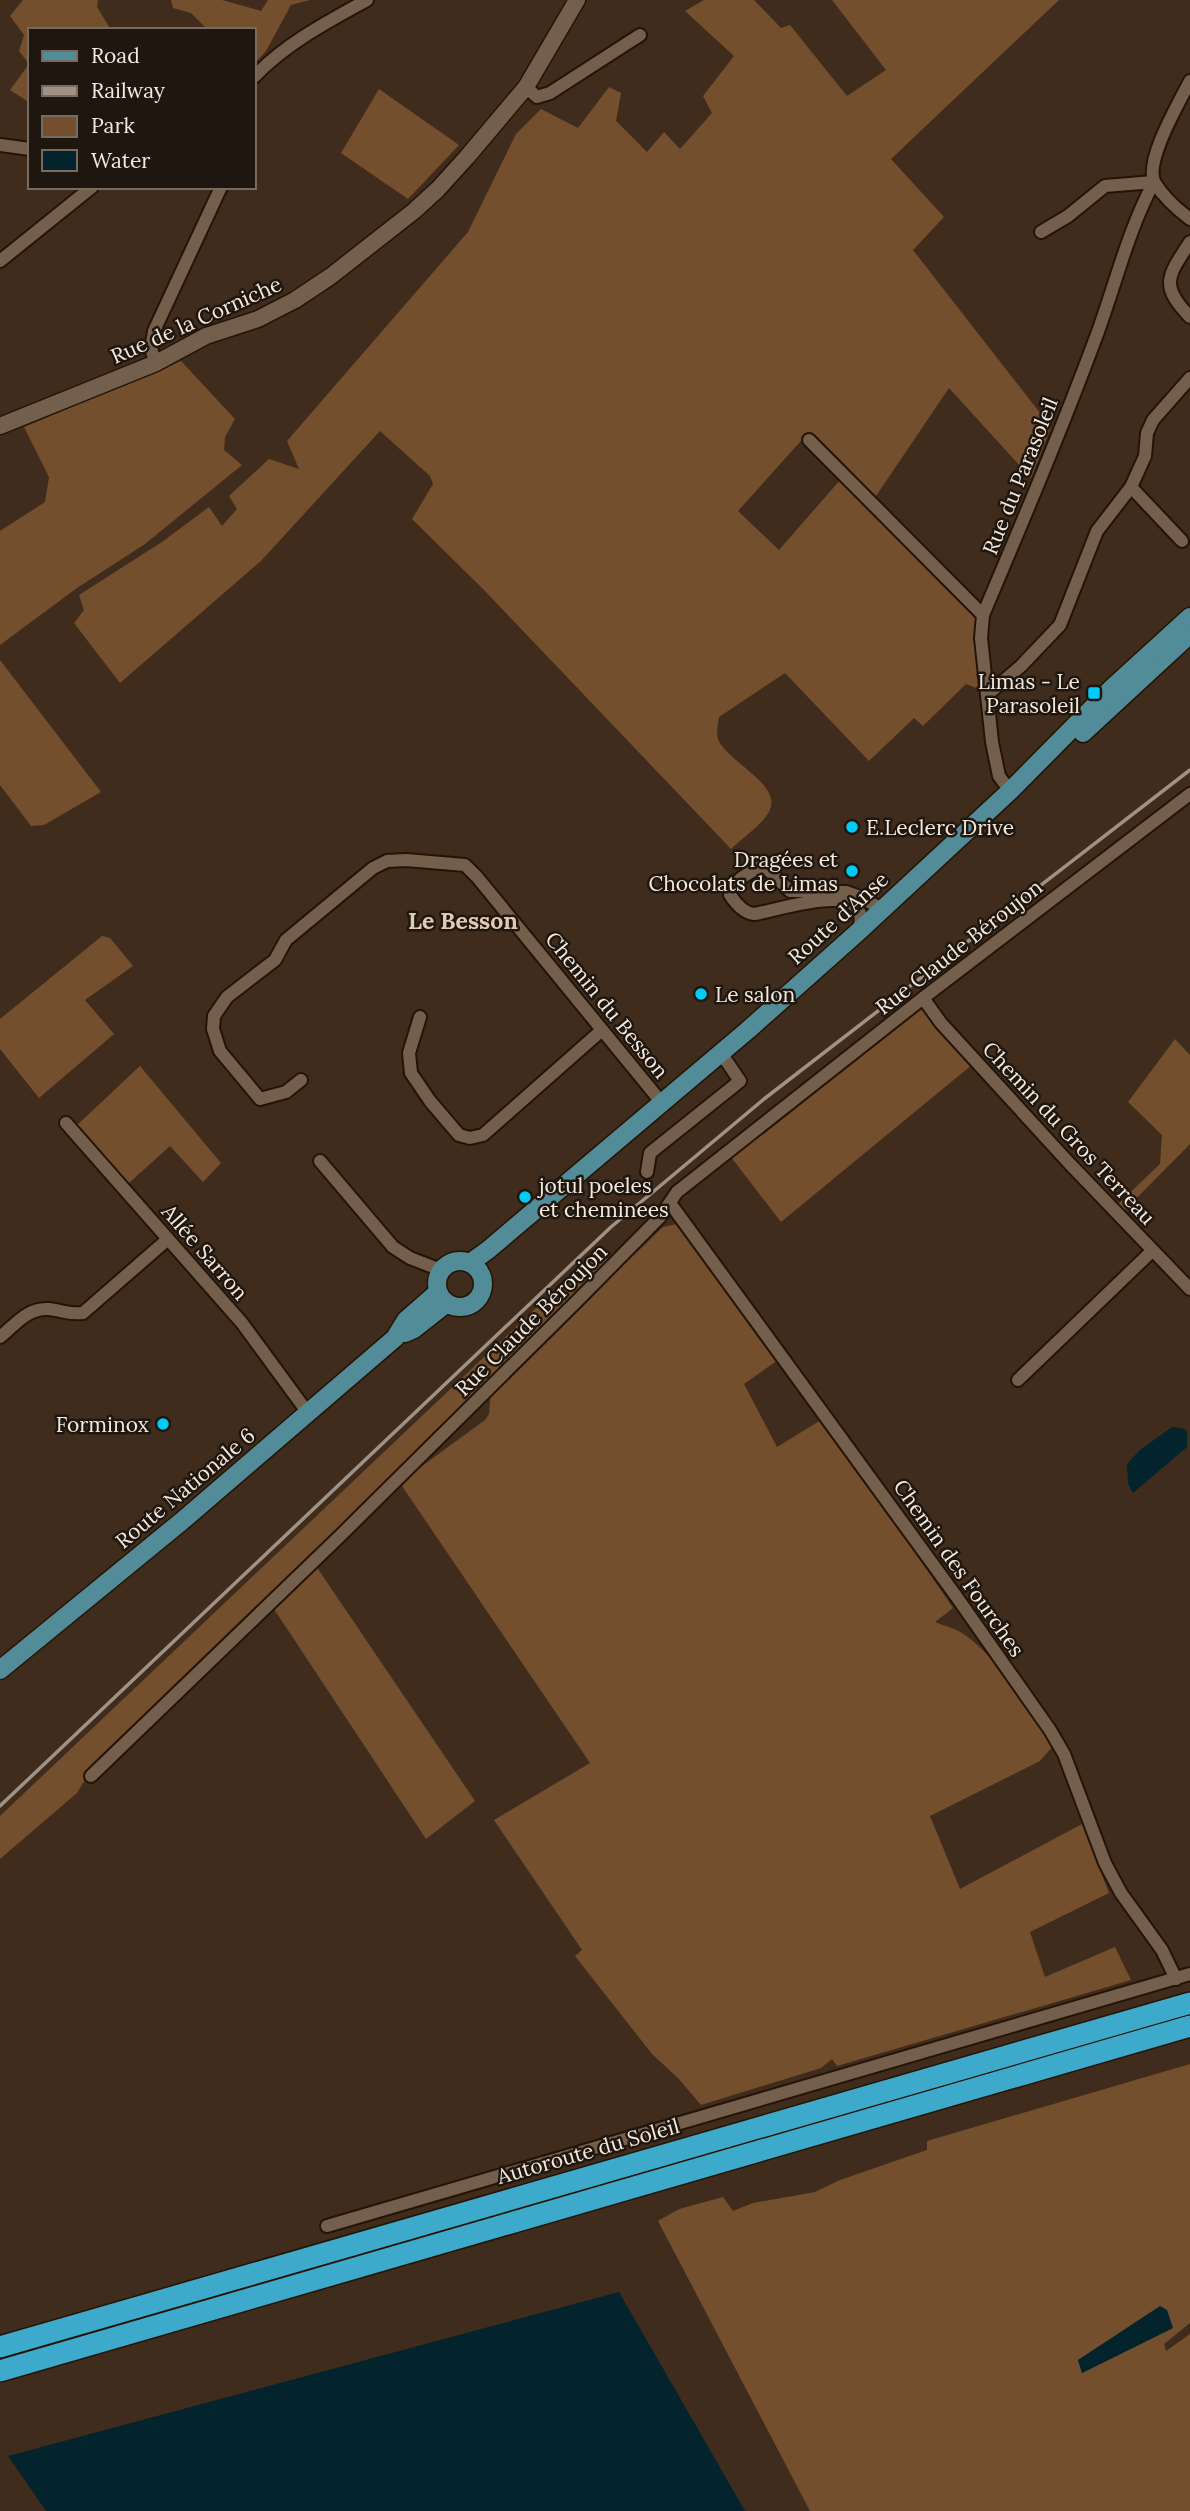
<svg xmlns="http://www.w3.org/2000/svg" width="1190" height="2511" viewBox="0 0 1190 2511" font-family="Lora,serif">
<style>
.green{fill:#744f2d;fill-rule:evenodd}
.water{fill:#03232d}
.lines{fill:none;stroke-linecap:round;stroke-linejoin:round}
.minor-casing{stroke:#251405;stroke-width:16}
.secondary-casing{stroke:#251405;stroke-width:19}
.primary-casing{stroke:#251405;stroke-width:21}
.motorway-casing{stroke:#251405;stroke-width:24}
.minor{stroke:#745f4d;stroke-width:12}
.secondary{stroke:#745f4d;stroke-width:16}
.primary{stroke:#538c99;stroke-width:18}
.motorway{stroke:#3daacb;stroke-width:21}
.rail{stroke:#a09184;stroke-width:3.5}
.poi-dot{fill:#00cbf9;stroke:#1f170f;stroke-width:2.5}
.labels{text-anchor:middle;dominant-baseline:central;stroke-width:5;stroke-linejoin:round;paint-order:stroke}
.street-label{font-size:21px;fill:#f5e9de;stroke:#1f170f}
.poi-label{font-size:21px;fill:#f5e9de;stroke:#1f170f;text-anchor:end}
.neighbourhood-label{font-size:23px;font-weight:bold;fill:#e2c9b6;stroke:#1f170f}
</style>
<rect width="100%" height="100%" fill="#3f2c1c"/>
<g class="green">
<path d="M23,0H98L97,7L111,30H30V103L10,90L29,64L19,51L24,35L10,16Z"/>
<path d="M171,0H222L261,11L268,0H310L291,5L266,51L254,64V30H208L191,13L173,8Z"/>
<path d="M704,0H754L781,28L790,25L847,96L886,70L832,0H1059L891,159L944,217L913,250L1051,427L1031,478L949,388L876,496L808,433L738,511L779,550L841,479L977,612L979,689L966,684L923,726L914,718L869,761L785,673L719,717C718,724 716,733 718,739C727,763 788,786 767,815C758,828 742,838 731,849L483,589L412,519L433,484L430,476L380,431L261,561L120,683L74,623L84,610L79,595L162,542L209,507L222,526L237,509L229,496L269,459L299,469L287,441L468,232L516,134L541,109L578,128L609,87L621,93L616,121L647,152L664,132L680,149L712,113L703,96L734,56L685,11Z"/>
<path d="M379,89L459,145L408,199L341,153Z"/>
<path d="M181,361L235,419L225,437L224,450L242,465L145,544L77,588L0,645V531L45,502L49,477L24,427Z"/>
<path d="M0,660L101,792L44,825L31,826L0,785Z"/>
<path d="M102,936L110,938L133,966L85,1000L114,1034L39,1098L0,1049V1019Z"/>
<path d="M924,1007L973,1064L781,1222L731,1157Z"/>
<path d="M1175,1039L1190,1055V1144L1123,1212L1117,1205L1160,1164L1162,1135L1128,1102Z"/>
<path d="M140,1066L221,1163L203,1182L170,1146L129,1183L75,1127Z"/>
<path d="M677,1224L778,1360L744,1384L777,1447L821,1420L881,1502L953,1608L935,1622C945,1626 957,1629 965,1635C997,1657 1032,1713 1053,1746L1040,1761L930,1816L960,1889L1082,1824L1109,1893L1030,1932L1045,1977L1115,1947L1131,1980L837,2066L832,2059L821,2068L701,2105L678,2078L652,2054L575,1956L582,1950L494,1820L590,1763L402,1486L418,1469L485,1420L489,1414L491,1392L663,1227Z"/>
<path d="M597,1250L608,1259L386,1486L89,1773L77,1793L0,1859V1816Z"/>
<path d="M316,1566L475,1801L426,1839L272,1606Z"/>
<path d="M1190,2064V2323L1164,2344L1166,2351L1190,2334V2511H810L658,2221L679,2209L723,2197L733,2211L753,2203L815,2192L840,2180L927,2150V2141ZM1173,2328L1082,2373L1078,2360Z"/>
</g>
<g class="water">
<path d="M1172,1427L1182,1428L1187,1431V1447L1133,1493L1128,1484L1127,1464L1140,1450Z"/>
<path d="M619,2292L745,2511H46L8,2456Z"/>
<path d="M1160,2306L1167,2310L1173,2328L1082,2373L1078,2360Z"/>
</g>
<g class="lines">
<defs>
<g id="minor">
<path d="M254,77C285,44 327,22 367,0"/>
<path d="M1190,81C1180,101 1143,163 1155,183C1163,196 1178,210 1190,219"/>
<path d="M526,87L537,97L550,93L640,35"/>
<path d="M0,145L30,149"/>
<path d="M1041,232L1068,216L1105,186L1154,182"/>
<path d="M1190,242C1168,276 1159,285 1190,317"/>
<path d="M0,261L92,187"/>
<path d="M156,363L151,349L154,331L221,187"/>
<path d="M809,440L983,615"/>
<path d="M1131,487L1182,541"/>
<path d="M987,695L1021,666L1060,625L1097,531L1131,487L1145,456L1147,433L1153,420L1190,378"/>
<path d="M1010,791L999,776L992,742L981,638L983,615C1022,523 1061,431 1096,337C1115,286 1128,230 1154,182"/>
<path d="M858,932C878,875 777,911 754,914C744,913 736,904 730,895C733,879 750,873 763,865L790,891L846,892L860,897L882,909"/>
<path d="M923,998L941,1023L1069,1163L1190,1289"/>
<path d="M420,1017L409,1053L411,1073L430,1101L459,1135L470,1138L483,1135L602,1030"/>
<path d="M301,1080L286,1092L260,1099L220,1051L213,1029L214,1016L227,997L275,960L286,940L373,868L387,861L406,860L465,865L477,877L662,1103"/>
<path d="M66,1123L242,1323L308,1413"/>
<path d="M320,1161L393,1247L410,1258L441,1270"/>
<path d="M647,1172L650,1153L740,1081L725,1059"/>
<path d="M670,1203L956,1596L1050,1730L1064,1754L1105,1863L1121,1893L1162,1950L1176,1979"/>
<path d="M0,1337C15,1325 27,1308 48,1309C61,1310 70,1315 83,1313L168,1239"/>
<path d="M1018,1380L1152,1251"/>
<path d="M91,1776L340,1536L577,1301L660,1217L677,1192L923,998L1190,794"/>
<path d="M327,2226L1190,1974"/>
</g>
<path id="secondary" d="M0,426L156,363L206,336L258,319L295,300L331,276L414,211L438,189L467,157L526,87L577,0"/>
<g id="primary">
<path d="M1083,733L1190,634"/>
<circle cx="460" cy="1284" r="23"/>
<path d="M470,1263L488,1250L748,1030L858,932L1010,791L1111,689L1190,617"/>
<path d="M405,1333L414,1329L447,1303"/>
<path d="M0,1670L182,1521L395,1338L406,1320L438,1292"/>
</g>
<g id="motorway">
<path d="M0,2347L1190,2003"/>
<path d="M0,2371L1190,2026"/>
</g>
</defs>
<use href="#minor" class="minor-casing"/>
<use href="#secondary" class="secondary-casing"/>
<use href="#primary" class="primary-casing"/>
<use href="#motorway" class="motorway-casing"/>
<use href="#minor" class="minor"/>
<use href="#secondary" class="secondary"/>
<use href="#primary" class="primary"/>
<use href="#motorway" class="motorway"/>
<path class="rail" d="M0,1806L611,1227L764,1099L1190,770"/>
</g>
<g class="poi-dot">
<rect x="1087" y="686" width="14" height="14" rx="3.5"/>
<circle cx="852" cy="827" r="7"/>
<circle cx="852" cy="871" r="7"/>
<circle cx="701" cy="994" r="7"/>
<circle cx="525" cy="1197" r="7"/>
<circle cx="163" cy="1424" r="7"/>
</g>
<g class="labels">
<g class="street-label">
<text transform="translate(196 320) rotate(-24)">Rue de la Corniche</text>
<text transform="translate(1020 476) rotate(-68)">Rue du Parasoleil</text>
<text transform="translate(838 918) rotate(-42)">Route d'Anse</text>
<text transform="translate(959 947) rotate(-38)">Rue Claude Béroujon</text>
<text transform="translate(607 1005) rotate(51)">Chemin du Besson</text>
<text transform="translate(1069 1133) rotate(47)">Chemin du Gros Terreau</text>
<text transform="translate(205 1252) rotate(49)">Allée Sarron</text>
<text transform="translate(531 1320) rotate(-45)">Rue Claude Béroujon</text>
<text transform="translate(185 1488) rotate(-40)">Route Nationale 6</text>
<text transform="translate(959 1568) rotate(55)">Chemin des Fourches</text>
<text transform="translate(588 2151) rotate(-16)">Autoroute du Soleil</text>
</g>
<g class="poi-label">
<text x="1080" y="681">Limas - Le<tspan x="1080" dy="24">Parasoleil</tspan></text>
<text x="866" y="827" text-anchor="start">E.Leclerc Drive</text>
<text x="838" y="859">Dragées et<tspan x="838" dy="24">Chocolats de Limas</tspan></text>
<text x="715" y="994" text-anchor="start">Le salon</text>
<text x="539" y="1185" text-anchor="start">jotul poeles<tspan x="539" dy="24">et cheminees</tspan></text>
<text x="149" y="1424">Forminox</text>
</g>
<g class="neighbourhood-label">
<text x="463" y="920">Le Besson</text>
</g>
</g>
<rect x="28" y="28" width="228" height="161" fill="#1f170f" stroke="#756b62" stroke-width="2"/>
<rect x="42" y="51" width="35" height="10" fill="#538c99" stroke="#756b62" stroke-width="2"/>
<text x="91" y="63" font-size="21" fill="#f5e9de">Road</text>
<rect x="42" y="86" width="35" height="10" fill="#a09184" stroke="#756b62" stroke-width="2"/>
<text x="91" y="98" font-size="21" fill="#f5e9de">Railway</text>
<rect x="42" y="116" width="35" height="21" fill="#744f2d" stroke="#756b62" stroke-width="2"/>
<text x="91" y="133" font-size="21" fill="#f5e9de">Park</text>
<rect x="42" y="150" width="35" height="21" fill="#03232d" stroke="#756b62" stroke-width="2"/>
<text x="91" y="168" font-size="21" fill="#f5e9de">Water</text>
</svg>
